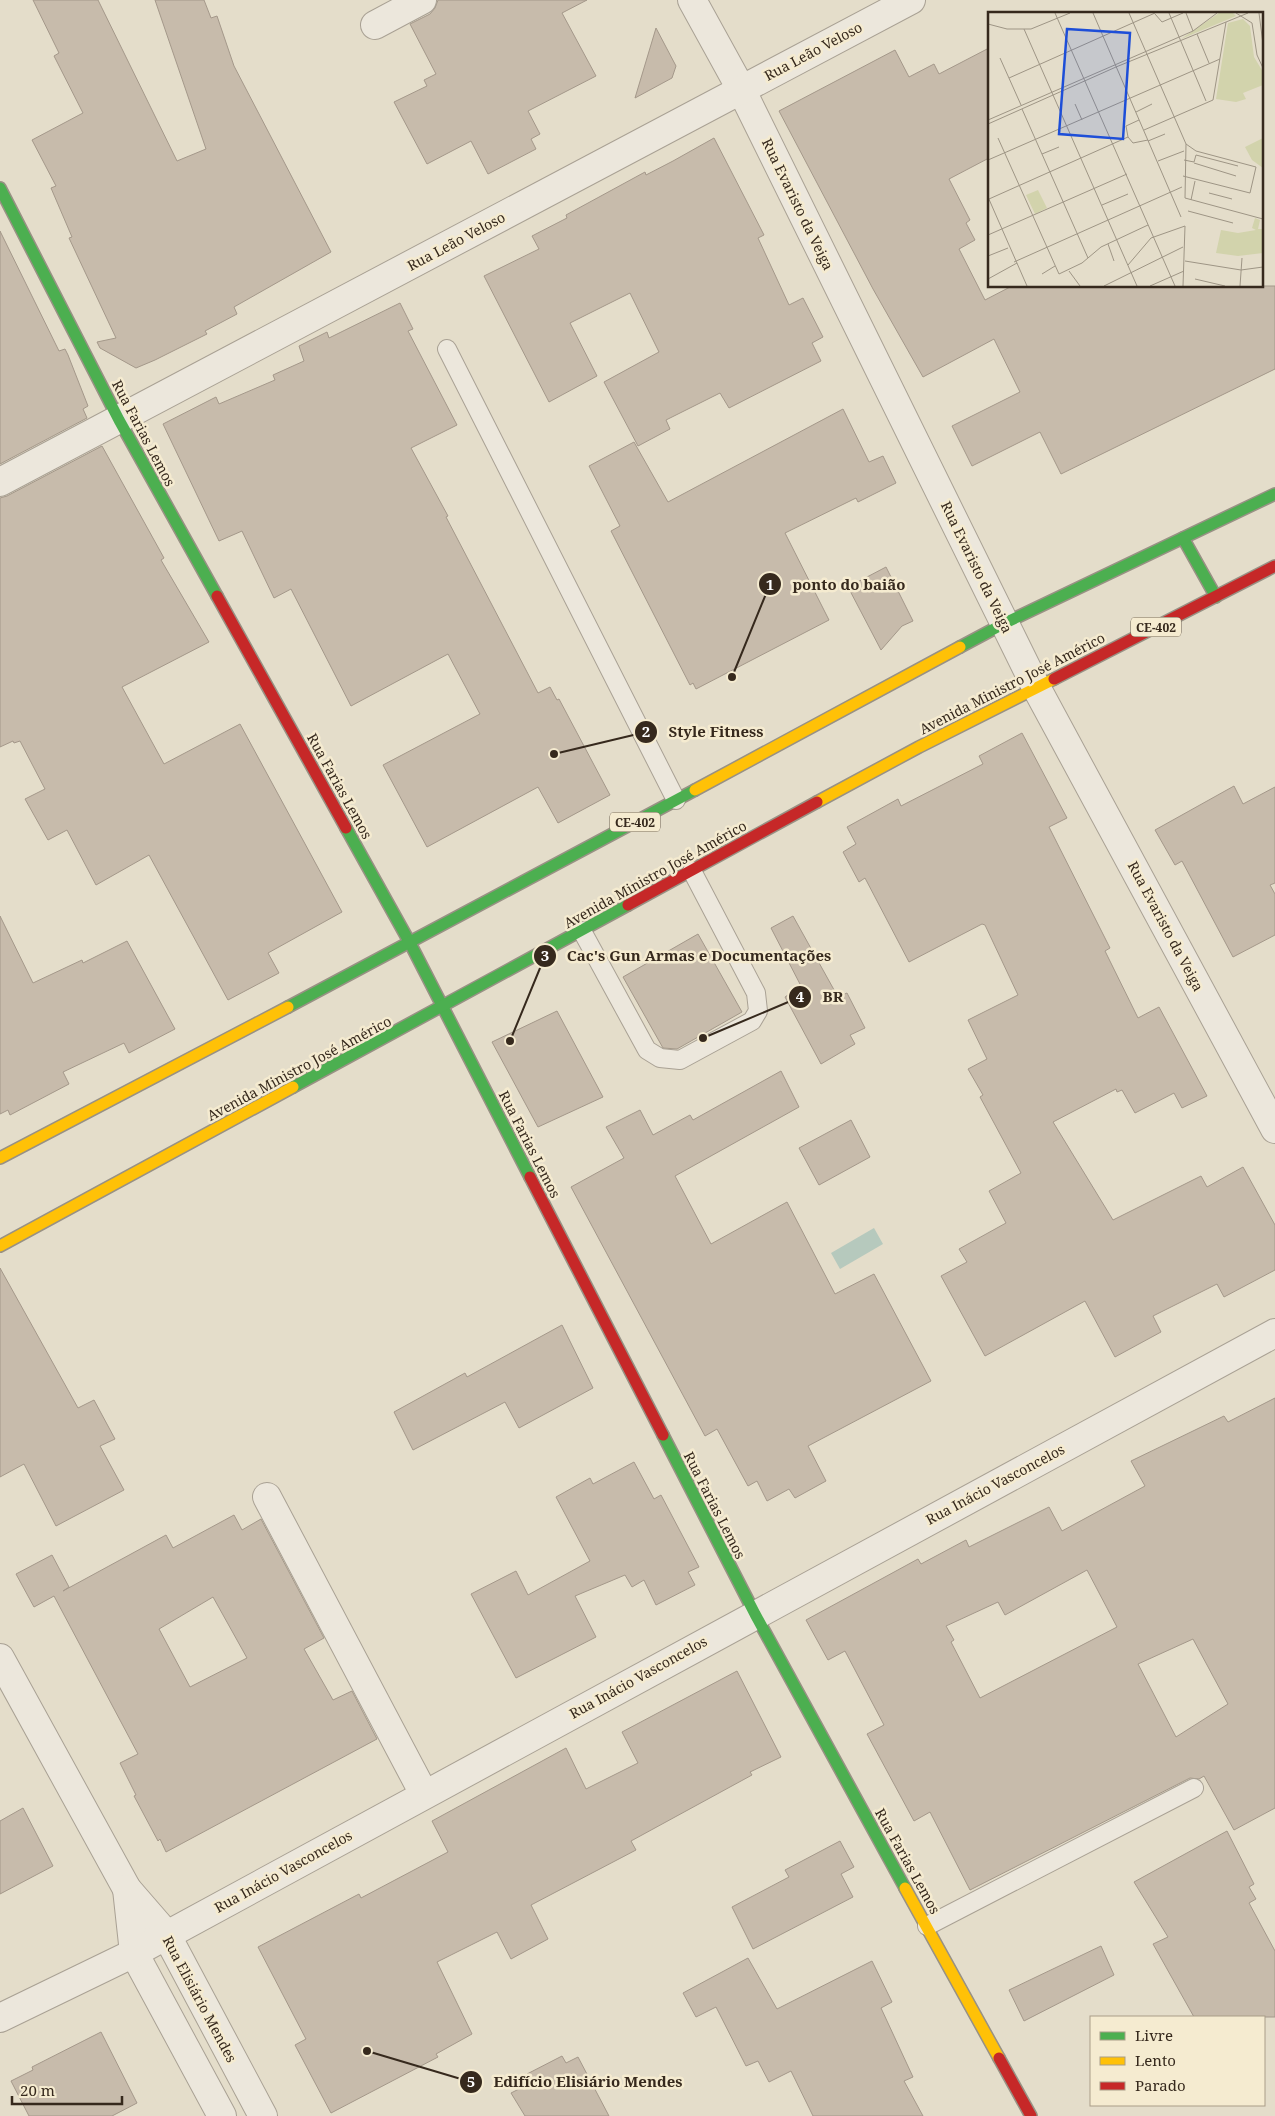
<svg xmlns="http://www.w3.org/2000/svg" width="1275" height="2116" viewBox="0 0 1275 2116" font-family="'Noto Serif',serif">
<style>
.water{fill:#b6c9bd}
.building{fill:#c7bbab;stroke:#a4988a;fill-rule:evenodd}
.lines{fill:none;stroke-linecap:round;stroke-linejoin:round}
.lane-casing{stroke:#a9a194;stroke-width:20}
.street-casing{stroke:#a9a194;stroke-width:30}
.fast-casing{stroke:#989184;stroke-width:14}
.slow-casing{stroke:#989184;stroke-width:14}
.jam-casing{stroke:#989184;stroke-width:14}
.lane{stroke:#ece7dc;stroke-width:18}
.street{stroke:#ece7dc;stroke-width:28}
.fast{stroke:#4caf50;stroke-width:11}
.slow{stroke:#ffc107;stroke-width:11}
.jam{stroke:#c62828;stroke-width:11}
.labels{text-anchor:middle;dominant-baseline:central;stroke-width:5;stroke-linejoin:round;paint-order:stroke}
.shield{fill:#f5ebd0;stroke:#6f6353;stroke-width:1}
.shield-label{font-size:12px;font-weight:bold;fill:#36291d}
.street-label{font-size:14px;fill:#36291d;stroke:#f5ebd0}
.inset-road{fill:none;stroke:#9e9585;stroke-width:1}
.view{fill:#1d4ed8;fill-opacity:0.15;stroke:#1d4ed8;stroke-width:2.5}
.inset-edge{fill:none;stroke:#36291d;stroke-width:2.5}
.leader{fill:none;stroke:#36291d;stroke-width:2}
.callout-dot{fill:#36291d;stroke:#f5ebd0;stroke-width:2}
.mark-label{font-size:15px;text-anchor:middle;font-weight:bold;fill:#fff}
.callout-label{font-size:15px;text-anchor:middle;font-weight:bold;fill:#36291d;stroke:#f5ebd0;stroke-width:5;stroke-linejoin:round;paint-order:stroke}
</style>
<rect width="100%" height="100%" fill="#e4ddca"/>
<path class="water" d="M874,1228L883,1244L840,1269L831,1253Z"/>
<g class="building">
<path d="M33,0H98L177,161L206,149L155,0H204L211,18L217,16L234,66L331,252L234,307L237,314L205,331L207,334L155,360L136,368L100,348L97,342L116,338L69,238L72,237L51,188L56,186L32,140L83,113L54,56L59,53Z"/>
<path d="M438,0H587L562,13L596,76L528,111L540,134L531,139L536,149L488,174L471,141L427,164L394,102L427,86L424,80L436,74L410,24L430,14L435,8Z"/>
<path d="M656,28L676,66L672,78L635,98Z"/>
<path d="M989,48V158L949,179L970,220L966,223L975,240L959,249L985,300L1012,286H1275V369L1061,474L1040,432L972,466L952,426L1020,392L994,339L923,377L873,289L779,111L895,50L909,77L934,64L939,74Z"/>
<path d="M714,138L764,235L758,238L789,305L803,298L823,337L812,343L821,361L729,408L720,393L666,420L670,429L638,446L604,382L659,352L630,293L570,323L597,376L549,402L484,276L539,249L532,236L567,218L566,215L645,172L646,175L673,161Z"/>
<path d="M0,231L59,351L65,349L68,355L88,406L83,409L87,418L0,464Z"/>
<path d="M400,303L413,329L408,331L457,425L411,448L448,516L446,517L538,693L550,687L557,700L559,699L610,795L558,823L538,787L427,847L383,765L480,714L448,654L351,706L291,589L274,598L242,531L219,541L163,424L216,397L219,404L275,380L273,375L304,361L299,346L327,332L329,338Z"/>
<path d="M843,409L869,462L883,456L896,483L858,502L856,498L785,533L829,620L696,689L693,683L690,685L611,531L620,526L589,466L634,442L668,502Z"/>
<path d="M102,446L164,558L161,560L209,642L122,687L164,764L240,724L342,912L268,953L279,973L228,1000L149,855L96,885L67,830L48,840L25,799L45,789L20,741L14,743L13,741L0,747V498L7,496Z"/>
<path d="M886,567L913,621L902,626L881,650L848,587Z"/>
<path d="M1022,733L1067,818L1049,827L1110,948L1105,951L1138,1018L1159,1007L1207,1096L1182,1108L1174,1093L1135,1113L1122,1090L1117,1092L1116,1089L1053,1122L1113,1220L1201,1176L1207,1187L1243,1167L1275,1225V1270L1224,1297L1217,1284L1153,1316L1161,1332L1115,1357L1085,1301L985,1356L941,1276L967,1262L959,1249L1006,1223L989,1191L1021,1173L980,1097L983,1095L968,1069L987,1059L968,1020L1018,995L985,925L982,924L909,962L865,878L859,882L843,852L856,844L847,827L898,799L901,806L983,764L979,756Z"/>
<path d="M1234,786L1243,804L1275,787V883L1270,885L1275,894V935L1233,957L1182,861L1175,865L1155,830Z"/>
<path d="M0,916L33,983L82,960L83,963L127,941L175,1029L129,1053L124,1043L63,1072L69,1084L10,1115L8,1110L0,1114Z"/>
<path d="M793,916L838,997L847,993L865,1028L850,1035L855,1044L821,1064L785,997L801,986L771,928Z"/>
<path d="M698,934L742,1012L677,1049L663,1048L623,977Z"/>
<path d="M557,1011L603,1097L538,1127L492,1042Z"/>
<path d="M781,1071L799,1107L675,1176L711,1244L787,1202L835,1294L874,1274L931,1381L808,1446L826,1481L795,1498L789,1489L767,1501L757,1481L748,1486L717,1429L705,1436L571,1187L624,1158L606,1127L640,1110L653,1135L690,1115L693,1120Z"/>
<path d="M851,1120L870,1157L819,1185L799,1148Z"/>
<path d="M0,1268L78,1408L94,1400L115,1439L100,1446L124,1490L56,1526L24,1464L0,1477Z"/>
<path d="M562,1325L593,1388L519,1428L505,1402L413,1450L394,1412L465,1373L467,1377Z"/>
<path d="M1275,1398V1808L1234,1830L1204,1776L1199,1779L1190,1778L970,1890L930,1812L914,1821L867,1734L884,1725L845,1651L828,1660L806,1620L918,1559L921,1564L966,1540L969,1547L1049,1507L1062,1531L1145,1486L1131,1461L1224,1416L1228,1422ZM1087,1570L1117,1627L980,1698L951,1642L954,1640L946,1626L998,1602L1005,1615ZM1193,1639L1228,1704L1176,1737L1138,1664Z"/>
<path d="M634,1462L654,1499L661,1495L699,1567L688,1572L695,1585L656,1605L644,1580L632,1587L625,1575L575,1596L596,1637L516,1678L471,1594L516,1571L528,1595L590,1561L556,1497L590,1478L593,1484Z"/>
<path d="M234,1515L242,1530L261,1519L324,1638L304,1649L333,1700L352,1691L377,1739L166,1852L160,1839L158,1841L134,1796L136,1795L120,1763L138,1754L54,1596L34,1607L16,1574L52,1555L69,1587L63,1591L166,1535L173,1548ZM213,1597L247,1658L190,1687L159,1629Z"/>
<path d="M737,1671L781,1757L750,1772L752,1775L631,1841L636,1850L531,1905L548,1939L511,1959L497,1932L437,1962L472,2034L436,2054L438,2057L331,2113L295,2045L306,2039L258,1947L359,1894L361,1898L448,1852L432,1821L566,1748L586,1789L638,1763L622,1732Z"/>
<path d="M23,1808L53,1866L0,1894V1821Z"/>
<path d="M1227,1831L1254,1884L1249,1887L1256,1899L1249,1903L1275,1951V2017H1194L1153,1944L1168,1937L1134,1882Z"/>
<path d="M840,1841L854,1867L841,1874L853,1897L753,1949L732,1907L789,1877L785,1870Z"/>
<path d="M1101,1946L1114,1975L1024,2021L1009,1990Z"/>
<path d="M748,1958L777,2009L872,1961L892,2002L881,2008L913,2077L904,2081L923,2116H813L791,2071L769,2082L758,2061L746,2066L716,2007L696,2017L683,1993Z"/>
<path d="M101,2032L137,2103L112,2116H29L11,2081L33,2070L32,2067Z"/>
<path d="M562,2056L566,2063L578,2057L609,2116H525L511,2093L531,2083L527,2074Z"/>
</g>
<g class="lines">
<defs>
<g id="lane">
<path d="M447,349L676,800"/>
<path d="M582,931L647,1050L660,1058L680,1060L752,1021L758,1011L756,993L692,871"/>
<path d="M927,1926L1194,1788"/>
</g>
<g id="street">
<path d="M692,0L741,89L1036,687L1275,1129"/>
<path d="M375,25L422,0"/>
<path d="M0,482L911,0"/>
<path d="M267,1497L424,1794"/>
<path d="M0,1658L127,1889L166,1934L263,2116"/>
<path d="M127,1889L134,1953L222,2116"/>
<path d="M0,2018L134,1953L1275,1333"/>
</g>
<g id="fast">
<path d="M0,188L119,420L217,596"/>
<path d="M1183,538L1216,597"/>
<path d="M960,647L1005,623L1275,494"/>
<path d="M346,828L410,943L530,1177"/>
<path d="M288,1007L695,790"/>
<path d="M293,1087L628,905"/>
<path d="M663,1435L755,1614L905,1888"/>
</g>
<g id="slow">
<path d="M695,790L960,647"/>
<path d="M817,802L919,747L1054,679"/>
<path d="M0,1158L288,1007"/>
<path d="M0,1246L293,1087"/>
<path d="M905,1888L999,2058"/>
</g>
<g id="jam">
<path d="M217,596L346,828"/>
<path d="M1054,679L1275,566"/>
<path d="M628,905L817,802"/>
<path d="M530,1177L663,1435"/>
<path d="M999,2058L1031,2116"/>
</g>
</defs>
<use href="#lane" class="lane-casing"/>
<use href="#street" class="street-casing"/>
<use href="#fast" class="fast-casing"/>
<use href="#slow" class="slow-casing"/>
<use href="#jam" class="jam-casing"/>
<use href="#lane" class="lane"/>
<use href="#street" class="street"/>
<use href="#fast" class="fast"/>
<use href="#slow" class="slow"/>
<use href="#jam" class="jam"/>
</g>
<g class="labels">
<g class="shield">
<rect x="1131" y="617.5" width="50" height="19" rx="4"/>
<rect x="610" y="812.5" width="50" height="19" rx="4"/>
</g>
<g class="shield-label">
<text x="1156" y="627">CE-402</text>
<text x="635" y="822">CE-402</text>
</g>
<g class="street-label">
<text transform="translate(813 51) rotate(-28)">Rua Leão Veloso</text>
<text transform="translate(798 204) rotate(64)">Rua Evaristo da Veiga</text>
<text transform="translate(456 241) rotate(-28)">Rua Leão Veloso</text>
<text transform="translate(144 433) rotate(62)">Rua Farias Lemos</text>
<text transform="translate(977 567) rotate(64)">Rua Evaristo da Veiga</text>
<text transform="translate(1012 683) rotate(-27)">Avenida Ministro José Américo</text>
<text transform="translate(340 786) rotate(61)">Rua Farias Lemos</text>
<text transform="translate(655 874) rotate(-29)">Avenida Ministro José Américo</text>
<text transform="translate(1166 926) rotate(62)">Rua Evaristo da Veiga</text>
<text transform="translate(299 1068) rotate(-28)">Avenida Ministro José Américo</text>
<text transform="translate(530 1144) rotate(63)">Rua Farias Lemos</text>
<text transform="translate(995 1484) rotate(-28)">Rua Inácio Vasconcelos</text>
<text transform="translate(715 1505) rotate(63)">Rua Farias Lemos</text>
<text transform="translate(638 1677) rotate(-29)">Rua Inácio Vasconcelos</text>
<text transform="translate(908 1861) rotate(61)">Rua Farias Lemos</text>
<text transform="translate(283 1871) rotate(-29)">Rua Inácio Vasconcelos</text>
<text transform="translate(200 1999) rotate(62)">Rua Elisiário Mendes</text>
</g>
</g>
<g transform="translate(988 12)">
<rect width="275" height="275" fill="#e4ddca"/>
<path d="M231,1H245L248,4L193,27ZM255,7L262,14L266,45L275,60V73L255,81L258,87L248,90L228,87L240,11ZM275,126V156L264,148L257,135ZM50,178L59,196L47,202L38,183ZM267,206L272,208L270,217H275V241L250,244L228,241L233,218L250,221L268,218L264,216Z" fill="#d2d3ac"/>
<path class="inset-road" d="M67,1L187,274M105,1L193,205M141,1L198,132L197,186L275,207M181,1L218,89M198,1L205,19M248,1L264,11L269,43L275,56M271,1L275,32M167,2L174,10L195,1M0,12L19,17H43L82,1M36,17L149,274M209,22L221,51M12,46L33,93M21,66L167,1M87,92L94,108M34,97L100,246M148,100L164,92M0,108L205,19L229,1M151,108L138,114L140,125L145,131L160,128M0,112L128,55L260,1M156,118L225,88L238,10M10,126L71,262L94,251L113,235L160,213M160,129L177,122M54,142L71,135M0,148L232,47M196,148L206,150L208,143L250,154M170,149L196,139M206,151L248,164M195,164L262,181L268,155L208,139L198,132M221,181L244,187M0,185L39,274M1,187L140,125M203,188L207,169M114,193L140,182M200,199L245,211M0,223L139,162M120,232L126,249M0,244L20,236M197,249L253,258L275,255M26,250L194,175M140,253L163,226L197,214L195,274M81,259L92,274M54,262L67,254M0,267L29,251M207,267L237,274M116,274L195,235M162,274L196,259M252,274L254,246"/>
<path class="view" d="M79,17L142,21L135,127L71,122Z"/>
<rect width="275" height="275" class="inset-edge"/>
</g>
<path class="leader" d="M732 677L770 584M554 754L646 732M510 1041L545 956M703 1038L800 997M367 2051L471 2082"/>
<g class="callout-dot">
<circle cx="732" cy="677" r="5"/>
<circle cx="554" cy="754" r="5"/>
<circle cx="510" cy="1041" r="5"/>
<circle cx="703" cy="1038" r="5"/>
<circle cx="367" cy="2051" r="5"/>
<circle cx="770" cy="584" r="12"/>
<circle cx="646" cy="732" r="12"/>
<circle cx="545" cy="956" r="12"/>
<circle cx="800" cy="997" r="12"/>
<circle cx="471" cy="2082" r="12"/>
</g>
<g class="mark-label">
<text x="770" y="590">1</text>
<text x="646" y="737">2</text>
<text x="545" y="961">3</text>
<text x="800" y="1002">4</text>
<text x="471" y="2087">5</text>
</g>
<g class="callout-label">
<text x="849" y="590">ponto do baião</text>
<text x="716" y="737">Style Fitness</text>
<text x="699" y="961">Cac's Gun Armas e Documentações</text>
<text x="833" y="1002">BR</text>
<text x="588" y="2087">Edifício Elisiário Mendes</text>
</g>
<rect x="1090" y="2016" width="175" height="90" fill="#f5ebd0" stroke="#a99d88"/>
<rect x="1100" y="2032" width="25" height="8" fill="#4caf50" stroke="#a99d88"/>
<text x="1135" y="2041" font-size="15" fill="#36291d">Livre</text>
<rect x="1100" y="2057" width="25" height="8" fill="#ffc107" stroke="#a99d88"/>
<text x="1135" y="2066" font-size="15" fill="#36291d">Lento</text>
<rect x="1100" y="2082" width="25" height="8" fill="#c62828" stroke="#a99d88"/>
<text x="1135" y="2091" font-size="15" fill="#36291d">Parado</text>
<path d="M12 2096v8h110v-8" fill="none" stroke="#36291d" stroke-width="2.5"/>
<text x="20" y="2096" font-size="15" fill="#36291d" stroke="#f5ebd0" stroke-width="4" paint-order="stroke">20 m</text>
</svg>
